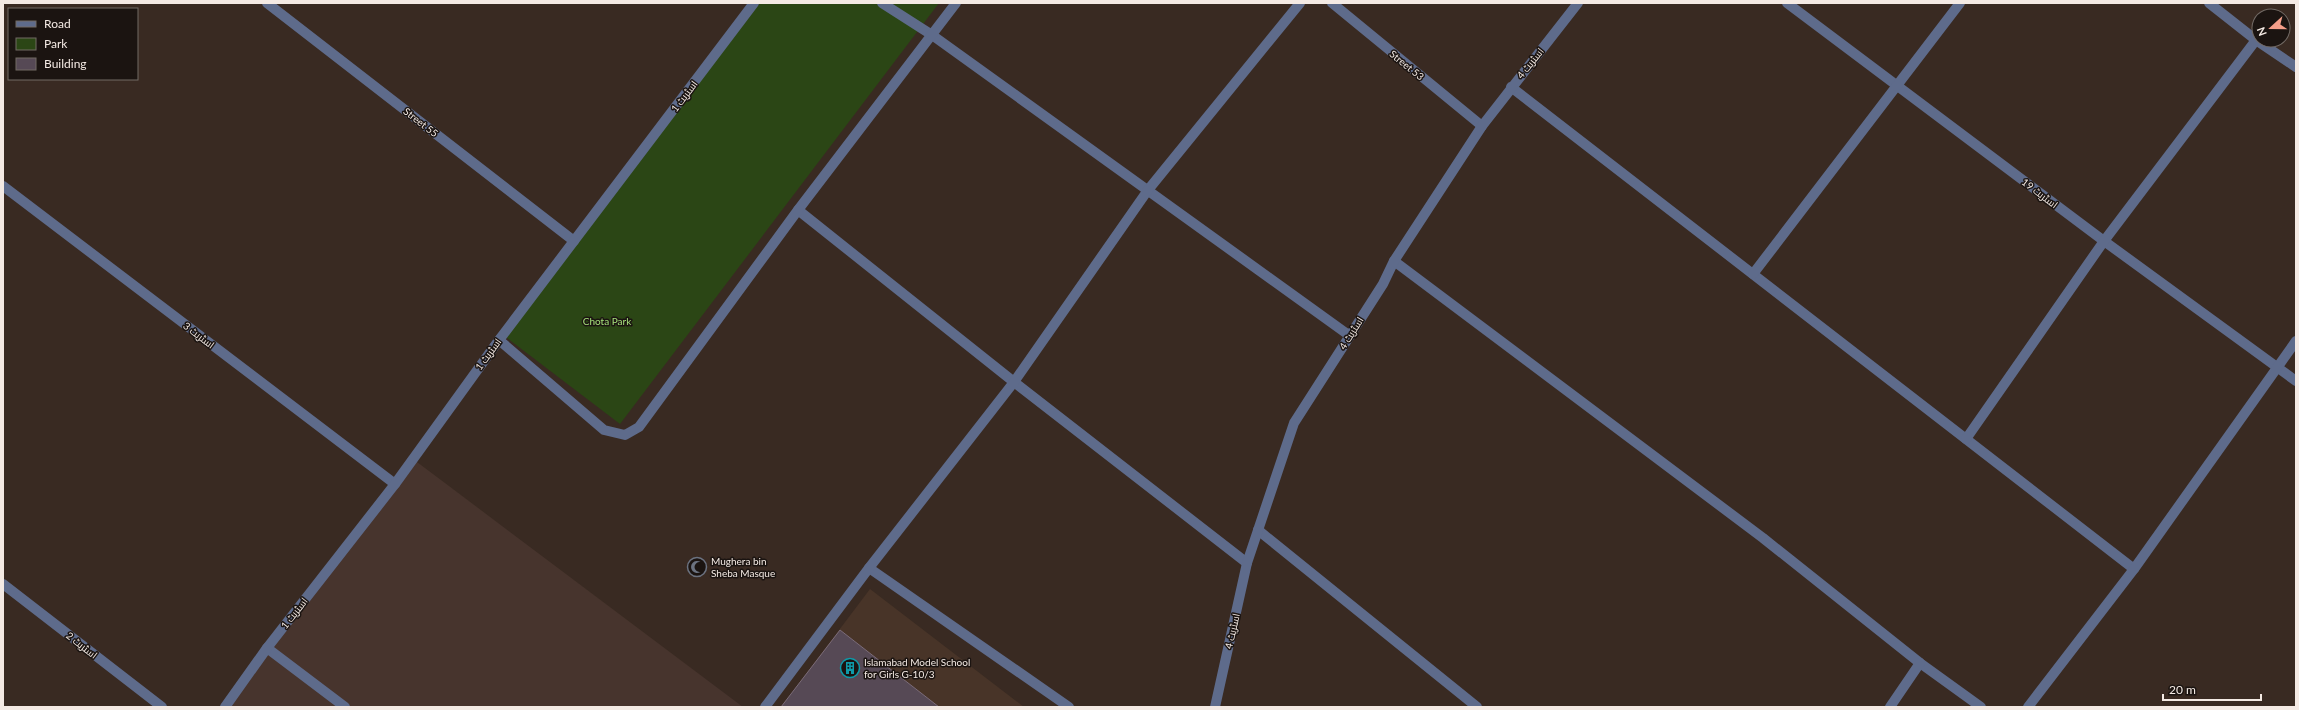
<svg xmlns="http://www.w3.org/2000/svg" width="2299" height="710" viewBox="0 0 2299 710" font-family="Lato,Cairo,sans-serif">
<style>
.commercial{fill:#47342d}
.built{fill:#483428}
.green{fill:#2b4615}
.building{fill:#564955;stroke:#7a6b78}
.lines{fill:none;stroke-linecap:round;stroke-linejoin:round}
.lane{stroke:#5e6b8b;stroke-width:10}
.street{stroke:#5e6b8b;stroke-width:10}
.labels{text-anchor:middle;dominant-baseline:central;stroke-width:3;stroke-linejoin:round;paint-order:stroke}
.street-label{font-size:10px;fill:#f4eae4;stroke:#1b1411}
.park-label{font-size:10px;fill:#a5e07a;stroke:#1b1411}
.poi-label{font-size:10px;fill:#f4eae4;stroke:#1b1411;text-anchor:start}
</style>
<rect width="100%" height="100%" fill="#392a22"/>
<path class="commercial" d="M409,456L743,707H224Z"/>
<path class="built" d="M870,589L1024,707H781Z"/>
<path class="green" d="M760,3H939L620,424L503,335Z"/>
<path class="building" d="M840,630L939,707H781Z"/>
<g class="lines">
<path class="lane" d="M267,648L345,707"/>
<g class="street">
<path d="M267,3L574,241"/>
<path d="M882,3L932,35L1350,336"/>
<path d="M1332,3L1482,126"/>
<path d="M1787,3L2104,241L2296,381"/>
<path d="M2209,3L2256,40L2296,67"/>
<path d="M1511,87L2134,569"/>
<path d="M3,186L395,484"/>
<path d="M798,210L1014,382L1247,563"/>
<path d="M1394,261L1763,538L1920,663L1981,707"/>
<path d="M1753,274L1960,3"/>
<path d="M499,340L604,430L625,435L639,427L798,210L956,3"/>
<path d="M1966,439L2104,241L2256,40"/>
<path d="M1258,530L1477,707"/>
<path d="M869,568L1069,707"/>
<path d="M3,584L162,707"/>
<path d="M225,707L267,648L395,484L499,340L754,3"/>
<path d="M765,707L869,568L1014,382L1148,190L1300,3"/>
<path d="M1215,707L1247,563L1294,423L1383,284L1394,261L1482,126L1578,3"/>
<path d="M1890,707L1920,663"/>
<path d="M2028,707L2134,569L2296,341"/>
</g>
</g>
<defs>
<symbol id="mosque-ring" viewBox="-11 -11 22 22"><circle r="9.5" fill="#1b1411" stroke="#6b7280" stroke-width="1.5"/><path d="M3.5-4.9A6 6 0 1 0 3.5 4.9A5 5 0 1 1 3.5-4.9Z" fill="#6b7280"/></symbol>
<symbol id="building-ring" viewBox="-11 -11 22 22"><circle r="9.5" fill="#1b1411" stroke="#0f9aa8" stroke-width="1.5"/><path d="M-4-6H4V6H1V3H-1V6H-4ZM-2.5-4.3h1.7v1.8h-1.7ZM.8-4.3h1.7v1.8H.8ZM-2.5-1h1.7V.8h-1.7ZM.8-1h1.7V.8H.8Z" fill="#0f9aa8"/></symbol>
</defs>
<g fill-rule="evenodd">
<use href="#mosque-ring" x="686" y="556" width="22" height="22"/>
<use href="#building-ring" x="839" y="657" width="22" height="22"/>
</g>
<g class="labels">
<g class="street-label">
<text transform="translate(1530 63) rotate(-51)">اسٹریٹ 4</text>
<text transform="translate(1407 65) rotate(39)">Street 53</text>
<text transform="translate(684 96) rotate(-53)">اسٹریٹ 1</text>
<text transform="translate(421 122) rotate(38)">Street 55</text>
<text transform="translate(2040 193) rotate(37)">اسٹریٹ 19</text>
<text transform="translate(1351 333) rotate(-58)">اسٹریٹ 4</text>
<text transform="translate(199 335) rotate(37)">اسٹریٹ 3</text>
<text transform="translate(488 354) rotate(-54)">اسٹریٹ 1</text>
<text transform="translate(294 613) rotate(-52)">اسٹریٹ 1</text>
<text transform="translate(1232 631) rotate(-77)">اسٹریٹ 4</text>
<text transform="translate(82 645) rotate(38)">اسٹریٹ 2</text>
</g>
<g class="park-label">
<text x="607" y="321">Chota Park</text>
</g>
<g class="poi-label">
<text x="711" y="561">Mughera bin<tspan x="711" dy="12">Sheba Masque</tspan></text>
<text x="864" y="662">Islamabad Model School<tspan x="864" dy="12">for Girls G-10/3</tspan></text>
</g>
</g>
<rect width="2299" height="710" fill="none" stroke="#f4eae4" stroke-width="8"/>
<rect x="8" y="8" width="130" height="72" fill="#1b1411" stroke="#726a65"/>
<rect x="16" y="21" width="20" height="6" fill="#5e6b8b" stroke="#726a65"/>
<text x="44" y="28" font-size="12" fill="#f4eae4">Road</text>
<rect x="16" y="38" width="20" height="12" fill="#2b4615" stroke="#726a65"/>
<text x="44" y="48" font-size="12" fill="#f4eae4">Park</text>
<rect x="16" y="58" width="20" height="12" fill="#564955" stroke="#726a65"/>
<text x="44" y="68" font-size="12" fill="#f4eae4">Building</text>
<g transform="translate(2271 28) rotate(249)"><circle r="19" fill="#1b1411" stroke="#726a65"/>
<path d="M0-3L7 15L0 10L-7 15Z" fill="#f49e89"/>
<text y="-6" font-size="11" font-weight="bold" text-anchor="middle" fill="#f4eae4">N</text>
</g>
<path d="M2163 694v6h98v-6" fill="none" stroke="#f4eae4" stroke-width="2"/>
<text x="2169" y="694" font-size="12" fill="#f4eae4" stroke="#1b1411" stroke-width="3" paint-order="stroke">20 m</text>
</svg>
